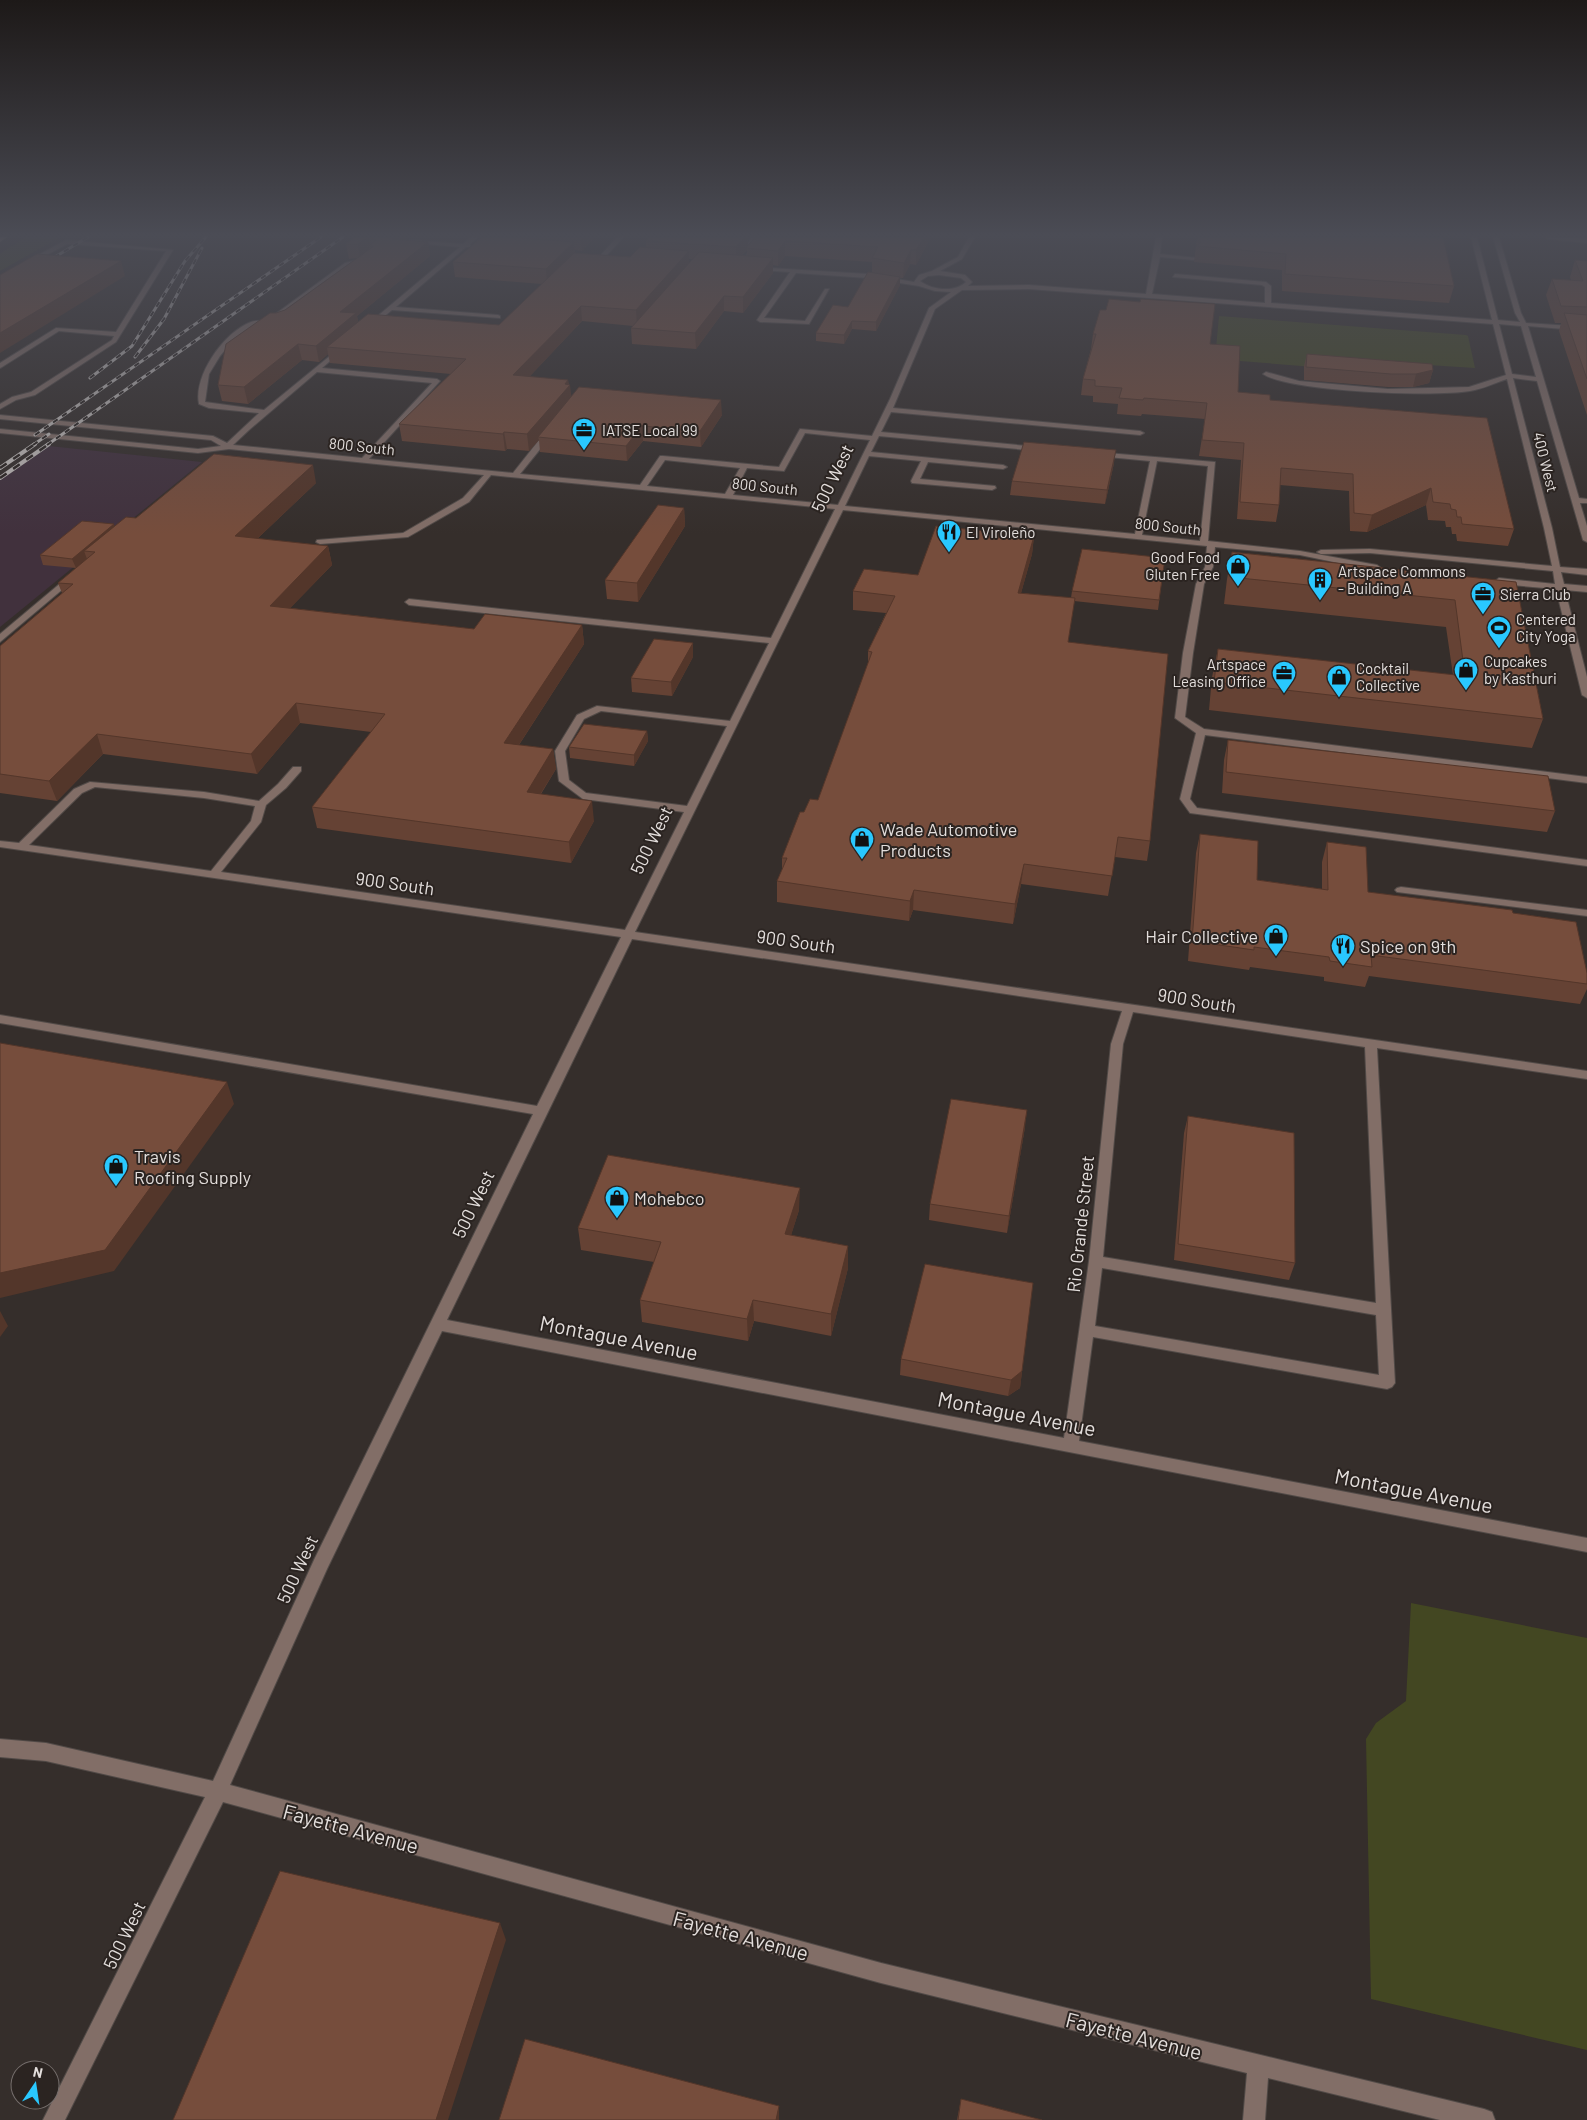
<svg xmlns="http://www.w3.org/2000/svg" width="1587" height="2120" viewBox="0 0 1587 2120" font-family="Barlow,sans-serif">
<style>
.industrial{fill:#41313d}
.green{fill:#434722}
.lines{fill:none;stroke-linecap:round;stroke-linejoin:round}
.minor-casing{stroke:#514a47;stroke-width:2}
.highway-casing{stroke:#514a47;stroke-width:2}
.minor{fill:#826e67;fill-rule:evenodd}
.highway{fill:#f5c4b2;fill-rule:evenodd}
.rail-far1-casing{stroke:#bfbab7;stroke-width:3}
.rail-casing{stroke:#bfbab7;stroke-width:4}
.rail-far1{stroke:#2b2421;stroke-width:2;stroke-dasharray:5.5;stroke-linecap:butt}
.rail{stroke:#2b2421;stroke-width:2.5;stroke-dasharray:8;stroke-linecap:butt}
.wall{fill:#654234;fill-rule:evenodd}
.shaded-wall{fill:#53362a}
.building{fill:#764d3c;stroke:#53362a}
.labels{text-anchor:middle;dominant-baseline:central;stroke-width:4;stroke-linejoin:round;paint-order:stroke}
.far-poi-label{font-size:15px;fill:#e3dedc;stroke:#2b2421;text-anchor:start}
.far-street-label{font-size:15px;fill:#e3dedc;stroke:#2b2421}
.street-label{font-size:18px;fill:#e3dedc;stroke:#2b2421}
.poi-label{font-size:18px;fill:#e3dedc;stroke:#2b2421;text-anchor:start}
.near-street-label{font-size:21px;fill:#e3dedc;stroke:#2b2421}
</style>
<rect width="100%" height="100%" fill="#352e2b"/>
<path class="industrial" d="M49,446L202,462L0,627V480Z"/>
<g class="green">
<path d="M25,237H60L0,271V254Z"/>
<path d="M1219,316L1466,335L1468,336L1475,368L1412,364L1414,375L1215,359Z"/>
<path d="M1411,1603L1587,1638V2050L1371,1999L1366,1739L1376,1723L1406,1701Z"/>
</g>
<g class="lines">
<defs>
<g id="minor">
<path d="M471,237H478L470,244L471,247H466L396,307L498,315L500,316V318L392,310L371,327H367V325L460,247L412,243L410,240L463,244Z"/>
<path d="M617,237H624L605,257H601V255Z"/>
<path d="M752,237H758L753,244L757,248L749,258H745L751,248L747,244Z"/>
<path d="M969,237H975L962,259L940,271L965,275L972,282L968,286L1029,285L1146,294L1156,237H1162L1160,254L1197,258L1194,260L1160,257L1152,294L1265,303V287L1262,285L1173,277L1175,274L1266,282L1271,286V303L1492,320L1471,237H1477L1498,320L1520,322L1515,313L1493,237H1499L1521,313L1526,323L1587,327V331L1528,326L1579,498L1587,499V503H1580L1587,526V542L1583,540L1537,381L1513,378L1552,528L1560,567L1587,569V575L1561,572L1564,584L1587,586V592L1565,590L1587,677V698L1582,695L1556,589L1499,584L1495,581L1499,578L1555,584L1553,571L1370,553L1321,554L1317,552L1321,550L1370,549L1552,566L1544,528L1507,379C1495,383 1483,389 1470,391C1435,397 1290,392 1263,374L1266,372L1299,381L1388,389L1469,387L1506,375L1493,324L1029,289L962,290L935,309L893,408L1140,431L1144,433L1140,435L891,412L881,432L1038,447L1042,449L1038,451L879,436L871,452L1003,465L1007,467L1003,469L928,462L920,479L995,486L996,488L992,490L912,483L911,481L921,461L869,456L845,506L1135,534L1150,461L1098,456H1095V452L1215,462L1208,541L1300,551L1377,565L1381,568L1377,571L1300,555L1215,547L1213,567L1204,584L1193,653L1185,717L1204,729L1587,777V783L1205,735L1190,799L1197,808L1587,860V866L1190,813L1180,799L1196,733L1175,718L1183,653L1196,584L1205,567L1207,546L843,510L635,932L1587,1071V1079L1377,1048L1395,1383L1392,1387L1387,1389L1093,1337L1079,1441L1587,1538V1552L442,1331L327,1569L230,1785L881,1963L1484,2109L1492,2112L1495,2120H1440L1268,2078L1265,2120H1243L1247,2073L881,1983L223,1802L65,2120H43L205,1797L46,1761L0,1757V1739L46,1743L213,1781L314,1560L533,1114L0,1023V1015L537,1106L621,937L0,847V841L19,843L74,789L90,782L204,792L259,801L278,784L293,767H301V771L286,788L266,805L261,822L221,872L625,930L684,812L583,799L559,781L555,751L577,715L597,706L730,721L769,643L409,605L405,602L409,599L771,638L835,509L491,475L469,502L408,537L320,544L316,542L317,540L403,533L463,498L484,475L229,449L198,453L0,433V429L198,449L221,446L211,440L0,419V415L213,436L227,443L259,413L209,408L199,404C193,376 224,332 251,322C255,320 262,321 266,321L345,263L365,258L367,261L349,265L270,324L254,325L234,339L220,356L209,374L205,402L264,410L342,346L345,348L344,349L322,368L437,379L440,381L369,459L513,473L547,430H550L554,432L520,474L640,485L660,456H663L779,467L800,429L872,436L890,399L929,308L951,292L935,291L919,286L868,278L796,273L764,318L805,321L825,289H829L809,324L760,322L757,320L790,272L756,270L754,267L868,274L914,282L919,275L932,271L958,257ZM939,275L961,278L966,282C954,293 932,290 920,281L928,276ZM1499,324L1521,326L1536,377L1512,374ZM317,372L432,383L362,458L233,445L249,430ZM805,433L870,440L838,505L733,495L747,468L784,471ZM665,460L740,468L725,494L647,486ZM1157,461L1208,466L1200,541L1142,535ZM601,711L727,726L687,806L586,793L569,780L565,751L584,719ZM95,787L204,798L255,806L251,821L211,871L29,845L82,793ZM632,939L1122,1011L1111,1044L1089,1261L1064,1438L447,1320ZM1133,1012L1365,1047L1376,1303L1103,1257L1123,1044ZM1102,1268L1376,1315L1379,1375L1095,1326Z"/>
<path d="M1545,237L1587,239V243L1548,239Z"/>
<path d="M66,240L173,250L116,342L35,395L16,400L0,409V404L12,397L31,392L112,340L114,336L59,331L2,367L0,368V363L56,328L116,332L166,251L67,244L0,280V276Z"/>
<path d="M69,576L76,578L0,642V634Z"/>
<path d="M1401,887L1587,910V916L1397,892L1395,890L1397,888Z"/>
</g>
<path id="highway" d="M0,237H7L0,242Z"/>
</defs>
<use href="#minor" class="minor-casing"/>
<use href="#highway" class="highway-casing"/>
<use href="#minor" class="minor"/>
<use href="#highway" class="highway"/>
<defs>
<g id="rail-far1">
<path d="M45,263L88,237"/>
<path d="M135,357L164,319L202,248"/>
<path d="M90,378L132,346L185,261L206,237"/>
<path d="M35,435L321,237"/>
<path d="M33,445L49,434"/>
<path d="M47,445L343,237"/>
</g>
<g id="rail">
<path d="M0,468L35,444"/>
<path d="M0,478L49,444"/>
</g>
</defs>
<use href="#rail-far1" class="rail-far1-casing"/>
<use href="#rail" class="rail-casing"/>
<use href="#rail-far1" class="rail-far1"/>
<use href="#rail" class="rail"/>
</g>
<g class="wall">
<path d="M355,237H405L406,240L428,242L430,256L357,316L358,322L499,325L542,284L455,277L453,262L482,237H595L582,251L575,250V253L630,257L646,248V241L748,240V246L755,237H931L916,265L910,264L903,278H900V285L876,331L852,329L844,344L816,341V333L848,307L872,273V262L785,256L778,266L773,265V273L743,313L724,311L696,349L632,344L631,328L633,326L582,321L529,377L568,380L571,397L722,415L701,447L643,441L627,461L540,452L539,440L529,451L507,449L505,451L402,441L399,424L451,374L330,363L328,354L319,362L302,360L248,404L222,401L218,385L276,313L285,310L357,258L349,259L346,244ZM747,250V256L742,255ZM689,259H693L689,263Z"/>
<path d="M1197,237H1443L1454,286L1449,303L1282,291V270L1194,262Z"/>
<path d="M1575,260L1587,261V415L1559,331L1561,323H1555L1546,295L1552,279L1571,280L1570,277Z"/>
<path d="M1093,334L1210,344L1238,392L1270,400L1514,529L1508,546L1457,541L1456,534H1452L1451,527H1446L1445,521L1428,520L1426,505L1367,532L1350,531L1349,491L1280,485L1279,505L1276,522L1237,519L1241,460L1199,456L1205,419L1142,414L1141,416L1117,414L1118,404L1093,402V396L1081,395L1083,379L1091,349Z"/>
<path d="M1307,354L1433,370L1429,383L1413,387H1388L1304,380V366Z"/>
<path d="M1114,463L1105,504L1010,495L1012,481Z"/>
<path d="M316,483L257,539L328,546L332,565L290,608L474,629L582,625L584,644L519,745L553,749L556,769L541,794L594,821L571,863L317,828L312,807L371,732L300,723L257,774L103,754L57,801L0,793V646L62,593L58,583L76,568L43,565L40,555L136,518Z"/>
<path d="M684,508L685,526L638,602L607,599L605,580Z"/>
<path d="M1034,536L1032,554L1021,593L1071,598L1072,591L1165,558L1158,610L1074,601L1068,642L1150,841L1147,861L1115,857L1108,896L1021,884L1013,924L913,910L909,921L777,902V881L782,870V858L804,812L818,800L868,664V651L886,613L853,610V591L918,575Z"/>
<path d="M1232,552L1516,582L1543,719L1532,748L1209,710L1212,677L1218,649L1453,675L1446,627L1224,604L1227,579Z"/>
<path d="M693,657L672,696L632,692L631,678Z"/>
<path d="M647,731L648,741L634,766L570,758L569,747Z"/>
<path d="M1228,740L1555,811L1547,832L1222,793L1224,760Z"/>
<path d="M1200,834L1257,880L1322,889V862L1327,842L1368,892L1513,913L1587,973V989L1580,1004L1369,976L1365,987L1324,981V977L1250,967L1249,970L1188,961L1196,853Z"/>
<path d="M1188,1116L1295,1263L1289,1280L1174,1260L1184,1133Z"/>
<path d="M1025,1127L1007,1233L929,1220L930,1204Z"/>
<path d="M799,1210L791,1235L848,1246V1268L831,1336L754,1321L748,1341L642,1322L640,1300L654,1262L581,1250L578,1228Z"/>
<path d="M901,1359L1022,1371L1020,1388L1008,1396L900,1375Z"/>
<path d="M961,2099L1042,2120H957Z"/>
</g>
<g class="shaded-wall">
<path d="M368,237H369L370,246H369L370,252L360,258L358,244Z"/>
<path d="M394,237H405L406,245L392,239Z"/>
<path d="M581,237H595L582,251Z"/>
<path d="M745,237H750L748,240V248H746L747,250L736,262V247Z"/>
<path d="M924,237H931L916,265V250Z"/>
<path d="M785,241V256L778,266V251Z"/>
<path d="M428,242L430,256L357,316L359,328L327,347L328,354L319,362L316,346L340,312Z"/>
<path d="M574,242L575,257L547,284L546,269Z"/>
<path d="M911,250L910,264L903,278L904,263Z"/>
<path d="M689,251V266L637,326L636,310Z"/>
<path d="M773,258V273L743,313V297Z"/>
<path d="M121,261L125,276L0,353V333Z"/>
<path d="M900,277V285L876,331V322Z"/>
<path d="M724,296V311L696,349L695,333Z"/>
<path d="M581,306L582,321L515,392L513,375Z"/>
<path d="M852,321V329L844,344V335Z"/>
<path d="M298,344L302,360L248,404L244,387Z"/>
<path d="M1433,370L1429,383L1413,387L1416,374Z"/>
<path d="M568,380L569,386L570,385L572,402L538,437L539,440L529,451L527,434Z"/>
<path d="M721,400L722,415L701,447L700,431Z"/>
<path d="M642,426L643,441L627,461L626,446Z"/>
<path d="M504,432L507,449L505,451L503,434Z"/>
<path d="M1116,450L1114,463L1105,504L1107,490Z"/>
<path d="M313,465L316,483L240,555L235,536Z"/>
<path d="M1431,488L1426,505L1367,532L1372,515Z"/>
<path d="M684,508L685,526L638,602L637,583Z"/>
<path d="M114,524L117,534L84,551L87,559L76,568L72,559Z"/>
<path d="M1034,536L1032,554L1016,611L1018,593Z"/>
<path d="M328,546L332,565L274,625L270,606Z"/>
<path d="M582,625L584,644L507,763L504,743Z"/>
<path d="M693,643V657L672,696L671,682Z"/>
<path d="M296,703L300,723L257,774L251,754Z"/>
<path d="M647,731L648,741L634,766V755Z"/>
<path d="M97,734L103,754L57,801L49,781Z"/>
<path d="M553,749L556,769L529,812L527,792Z"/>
<path d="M592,801L594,821L571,863L569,842Z"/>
<path d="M1024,864L1021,884L1013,924L1015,904Z"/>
<path d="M914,890L913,910L909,921L910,901Z"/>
<path d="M227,1082L234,1104L114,1271L0,1298V1273Z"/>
<path d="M1027,1110L1025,1127L1007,1233L1009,1216Z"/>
<path d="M800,1188L799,1210L785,1255V1234Z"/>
<path d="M848,1246V1268L831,1336V1314Z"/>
<path d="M753,1300L754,1321L748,1341L747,1319Z"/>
<path d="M0,1311L8,1326L0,1337Z"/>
<path d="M1022,1371L1020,1388L1008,1396L1011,1380Z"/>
<path d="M500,1923L506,1940L448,2120H436Z"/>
<path d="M779,2106V2120H776Z"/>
</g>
<g class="building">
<path d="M355,237H368L358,244H346Z"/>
<path d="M370,237H394L392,239L428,242L340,312L356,313L316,346L298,344L244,387L218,385L226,344L270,313H276L285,310L374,246H369L376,240Z"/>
<path d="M482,237H507L574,242L546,269L453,262Z"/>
<path d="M649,237H745L736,247L646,241Z"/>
<path d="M755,237H924L916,250H911L904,263L872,258L878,247L785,241L778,251L746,248Z"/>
<path d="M1198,237H1443L1454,286L1285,274L1286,254L1196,246L1201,242L1197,240Z"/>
<path d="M640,247L689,251L636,310L581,306L513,375L568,380L565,384L570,385L527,434L504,432L503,434L399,424L466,359L327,347L368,314L499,325L574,253L630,257Z"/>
<path d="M699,252L773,258L743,297L724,296L695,333L631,328Z"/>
<path d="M37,254L121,261L0,333V275Z"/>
<path d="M1575,260L1587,261V307L1561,306L1552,279L1583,281Z"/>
<path d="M868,272L900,277L876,322L852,321L844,335L816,333L833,305L848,307Z"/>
<path d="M1109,299L1140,302L1141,299L1215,304L1210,344L1240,346L1238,392L1270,395V400L1487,418L1514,529L1462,524L1461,517H1457L1456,510L1451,509L1450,504L1433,502L1431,488L1372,515L1354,513L1353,474L1281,468L1279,505L1240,502L1244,443L1202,440L1207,403L1144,398L1143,400L1119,398L1122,388L1095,386V380L1083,379L1096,334H1093L1100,310H1106Z"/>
<path d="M1564,313L1587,315V379Z"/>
<path d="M1307,354L1432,364L1433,370L1416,374H1391L1306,367Z"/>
<path d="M579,387L721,400L700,431L642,426L626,446L538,437Z"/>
<path d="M1024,442L1116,450L1107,490L1012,481Z"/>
<path d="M214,454L313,465L235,536L328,546L270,606L474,629L485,614L582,625L504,743L553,749L527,792L592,801L569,842L312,807L385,714L296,703L251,754L97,734L49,781L0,774V646L73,584L58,583L95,552L84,551L126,517L136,518Z"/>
<path d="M658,505L684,508L637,583L605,580Z"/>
<path d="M82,521L114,524L72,559L40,555Z"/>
<path d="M936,526L1034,536L1018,593L1075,598L1068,642L1168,654L1150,841L1118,837L1112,876L1024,864L1015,904L914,890L910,901L777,881L787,858H782L800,812H804L810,799L818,800L872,652L868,651L895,596L853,591L864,569L918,575Z"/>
<path d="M1082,549L1165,558L1159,600L1072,591Z"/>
<path d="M1232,552L1516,582L1543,719L1214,682L1218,649L1465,676L1455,600L1230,577Z"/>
<path d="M654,639L693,643L671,682L631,678Z"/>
<path d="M584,724L647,731L634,755L569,747Z"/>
<path d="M1228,740L1548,776L1555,811L1226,772Z"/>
<path d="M1200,834L1258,841L1257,880L1328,890L1327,842L1366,847L1368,892L1512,910L1513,913L1576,922L1587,973V984L1371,955L1372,967L1330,961L1329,957L1254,947V950L1192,941Z"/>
<path d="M0,1043L227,1082L105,1250L0,1273Z"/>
<path d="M951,1099L1027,1110L1009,1216L930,1204Z"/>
<path d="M1188,1116L1294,1133L1295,1263L1178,1244Z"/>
<path d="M608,1155L800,1188L785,1234L848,1246L831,1314L753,1300L747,1319L640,1300L661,1242L578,1228Z"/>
<path d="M925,1264L1033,1283L1022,1371L1011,1380L901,1359Z"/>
<path d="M280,1871L500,1923L436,2120H173Z"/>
<path d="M525,2039L779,2106L776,2120H499Z"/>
<path d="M961,2099L1042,2120H958Z"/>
</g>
<linearGradient id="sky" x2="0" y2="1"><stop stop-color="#1d1918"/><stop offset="0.44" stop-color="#4b4c55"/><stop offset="1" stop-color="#4b4c55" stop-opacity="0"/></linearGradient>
<rect width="1587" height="534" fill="url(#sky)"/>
<defs>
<symbol id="office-pin" viewBox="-11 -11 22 30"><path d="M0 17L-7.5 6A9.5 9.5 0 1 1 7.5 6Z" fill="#29c8ff" stroke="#2b2421"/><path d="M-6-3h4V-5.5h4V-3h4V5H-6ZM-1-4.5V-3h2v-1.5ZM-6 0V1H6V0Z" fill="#111"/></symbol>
<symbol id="restaurant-pin" viewBox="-11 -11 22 30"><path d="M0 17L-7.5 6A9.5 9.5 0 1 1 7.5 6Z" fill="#29c8ff" stroke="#2b2421"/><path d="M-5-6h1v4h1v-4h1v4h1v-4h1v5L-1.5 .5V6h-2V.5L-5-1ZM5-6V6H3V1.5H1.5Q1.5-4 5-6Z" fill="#111"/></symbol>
<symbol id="shop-pin" viewBox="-11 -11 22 30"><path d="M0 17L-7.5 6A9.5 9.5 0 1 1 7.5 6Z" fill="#29c8ff" stroke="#2b2421"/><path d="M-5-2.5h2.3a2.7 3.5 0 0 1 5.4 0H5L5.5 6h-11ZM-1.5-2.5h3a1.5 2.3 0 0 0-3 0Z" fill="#111"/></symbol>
<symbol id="building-pin" viewBox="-11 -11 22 30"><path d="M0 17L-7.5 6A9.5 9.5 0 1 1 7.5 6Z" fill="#29c8ff" stroke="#2b2421"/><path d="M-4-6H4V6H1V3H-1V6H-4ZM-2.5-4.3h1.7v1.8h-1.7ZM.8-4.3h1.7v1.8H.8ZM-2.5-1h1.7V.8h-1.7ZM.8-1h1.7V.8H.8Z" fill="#111"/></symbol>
<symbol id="stadium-pin" viewBox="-11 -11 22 30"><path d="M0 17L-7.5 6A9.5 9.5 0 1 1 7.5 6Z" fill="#29c8ff" stroke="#2b2421"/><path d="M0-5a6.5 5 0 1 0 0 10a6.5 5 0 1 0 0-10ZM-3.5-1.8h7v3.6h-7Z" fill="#111"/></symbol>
</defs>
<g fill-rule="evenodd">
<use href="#office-pin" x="570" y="416" width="28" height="38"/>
<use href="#restaurant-pin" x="935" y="518" width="28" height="38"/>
<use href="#shop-pin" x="1224" y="552" width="28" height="38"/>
<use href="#building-pin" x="1306" y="566" width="28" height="38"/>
<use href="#office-pin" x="1469" y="580" width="28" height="38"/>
<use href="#stadium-pin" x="1485" y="614" width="28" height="38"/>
<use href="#shop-pin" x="1452" y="656" width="28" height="38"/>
<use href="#office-pin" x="1270" y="659" width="28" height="38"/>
<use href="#shop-pin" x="1325" y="663" width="28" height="38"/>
<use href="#shop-pin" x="848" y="825" width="28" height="38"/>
<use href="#shop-pin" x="1262" y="922" width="28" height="38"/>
<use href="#restaurant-pin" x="1329" y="932" width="28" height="38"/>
<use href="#shop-pin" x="102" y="1152" width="28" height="38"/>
<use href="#shop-pin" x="603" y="1184" width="28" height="38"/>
</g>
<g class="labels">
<g class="far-poi-label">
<text x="602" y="430">IATSE Local 99</text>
<text x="966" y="532">El Viroleño</text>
<text x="1220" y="557" text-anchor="end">Good Food<tspan x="1220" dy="17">Gluten Free</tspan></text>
<text x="1338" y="571">Artspace Commons<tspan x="1338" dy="17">- Building A</tspan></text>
<text x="1500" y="594">Sierra Club</text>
<text x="1516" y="619">Centered<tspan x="1516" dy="17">City Yoga</tspan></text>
<text x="1484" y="661">Cupcakes<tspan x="1484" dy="17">by Kasthuri</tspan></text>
<text x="1266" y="664" text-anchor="end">Artspace<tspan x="1266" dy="17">Leasing Office</tspan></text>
<text x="1356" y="668">Cocktail<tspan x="1356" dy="17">Collective</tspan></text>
</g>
<g class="far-street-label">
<text transform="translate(362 446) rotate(6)">800 South</text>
<text transform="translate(1546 462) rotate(76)">400 West</text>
<text transform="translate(765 486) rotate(6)">800 South</text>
<text transform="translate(1168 526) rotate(6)">800 South</text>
</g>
<g class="street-label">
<text transform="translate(832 478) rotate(-64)">500 West</text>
<text transform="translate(651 840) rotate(-64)">500 West</text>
<text transform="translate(395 883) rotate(8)">900 South</text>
<text transform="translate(796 941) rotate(8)">900 South</text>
<text transform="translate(1197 1000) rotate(9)">900 South</text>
<text transform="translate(473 1204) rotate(-64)">500 West</text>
<text transform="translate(1080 1224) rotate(-84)">Rio Grande Street</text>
<text transform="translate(297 1569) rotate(-65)">500 West</text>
<text transform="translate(124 1935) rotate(-64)">500 West</text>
</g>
<g class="poi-label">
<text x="880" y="829">Wade Automotive<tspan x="880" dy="21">Products</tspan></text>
<text x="1258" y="936" text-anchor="end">Hair Collective</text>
<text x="1360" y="946">Spice on 9th</text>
<text x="134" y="1156">Travis<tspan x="134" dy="21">Roofing Supply</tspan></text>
<text x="634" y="1198">Mohebco</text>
</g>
<g class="near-street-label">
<text transform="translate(619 1337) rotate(11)">Montague Avenue</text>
<text transform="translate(1017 1413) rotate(11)">Montague Avenue</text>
<text transform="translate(1414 1490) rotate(11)">Montague Avenue</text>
<text transform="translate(351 1828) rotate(15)">Fayette Avenue</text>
<text transform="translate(741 1935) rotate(15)">Fayette Avenue</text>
<text transform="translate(1134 2035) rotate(14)">Fayette Avenue</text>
</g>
</g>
<g transform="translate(35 2085) rotate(13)"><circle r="24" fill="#2b2421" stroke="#756e6c"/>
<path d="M0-4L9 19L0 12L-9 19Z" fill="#29c8ff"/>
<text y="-8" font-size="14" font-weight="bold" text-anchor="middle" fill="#e3dedc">N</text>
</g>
</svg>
